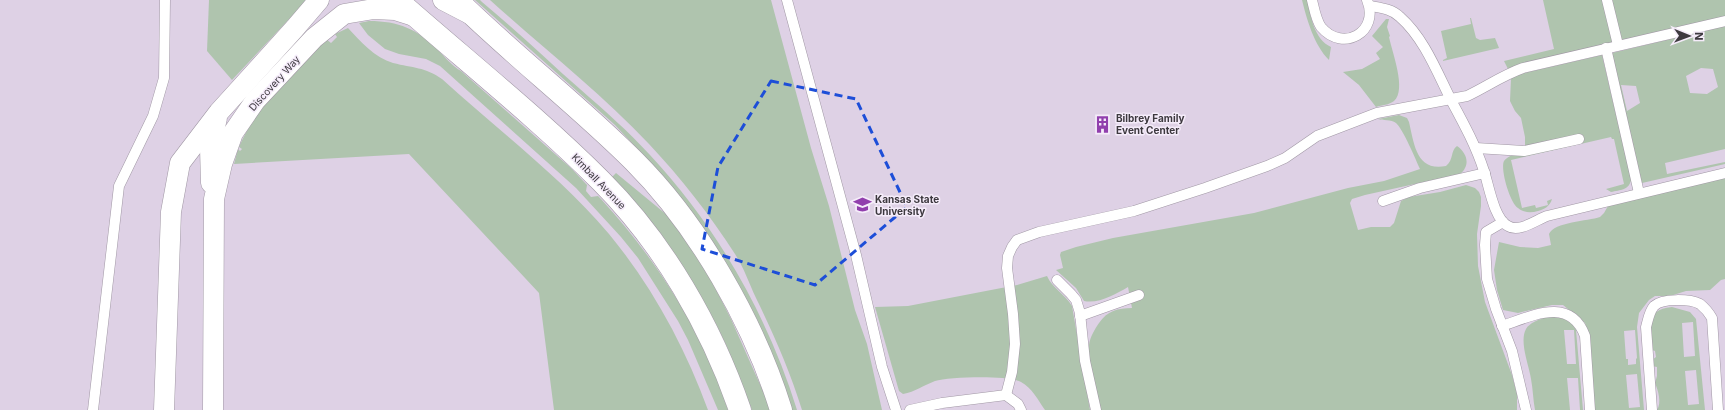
<svg xmlns="http://www.w3.org/2000/svg" width="1725" height="410" viewBox="0 0 1725 410" font-family="Inter,sans-serif">
<style>
.built{fill:#ded1e5}
.green{fill:#afc4ae;fill-rule:evenodd}
.lines{fill:none;stroke-linecap:round;stroke-linejoin:round}
.service-casing{stroke:#a198a5;stroke-width:11}
.minor-casing{stroke:#a198a5;stroke-width:21}
.secondary-casing{stroke:#a198a5;stroke-width:23}
.service{stroke:#fff;stroke-width:10}
.minor{stroke:#fff;stroke-width:20}
.secondary{stroke:#fff;stroke-width:22}
.marked{fill:none;stroke:#1d4ed8;stroke-width:3;stroke-dasharray:8 5;stroke-linejoin:round}
.labels{text-anchor:middle;dominant-baseline:central;stroke-width:3;stroke-linejoin:round;paint-order:stroke}
.street-label{font-size:10px;fill:#3d393f;stroke:#f5ecfa}
.poi-label{font-size:10px;font-weight:bold;fill:#3d393f;stroke:#f5ecfa;text-anchor:start}
</style>
<rect width="100%" height="100%" fill="#e8dfed"/>
<rect class="built" x="0" y="0" width="1725" height="410"/>
<g class="green">
<path d="M209,0H307L232,80L207,51Z"/>
<path d="M475,0H480L482,2C516,30 547,60 580,89C604,110 628,131 650,155C717,227 768,316 797,410H792L783,384L699,223L669,183L615,125Z"/>
<path d="M490,0H771L811,148L829,206L855,310L867,344L882,410H802C790,371 774,335 756,298C749,283 744,268 735,254C710,215 681,178 649,144C600,92 543,48 490,0Z"/>
<path d="M1302,0H1307C1311,17 1314,39 1331,47L1329,60C1314,45 1307,20 1302,0Z"/>
<path d="M1543,0H1725V17L1613,42L1508,69L1504,61L1554,49Z"/>
<path d="M1470,18H1471L1476,38L1480,40L1495,38L1499,48L1443,61V60L1447,58L1441,31L1471,24Z"/>
<path d="M1386,19H1389L1387,27L1390,36L1389,37C1392,52 1407,90 1394,101C1389,105 1382,105 1376,107L1359,85L1343,72L1362,69L1380,59L1376,53L1383,47L1372,36Z"/>
<path d="M369,21C399,21 417,29 438,50C445,57 452,66 461,71L572,169L587,185L586,191L591,197L598,196L601,199C656,259 703,331 728,410H718L688,340L678,321L638,258L621,237L576,188L440,66L426,59L399,54L385,49L368,35L359,23Z"/>
<path d="M1725,26V149L1665,163L1667,174L1725,162V164L1642,183L1612,53ZM1701,68L1713,69L1718,87L1707,94L1690,93L1686,76ZM1621,85L1636,86L1640,103L1627,111Z"/>
<path d="M348,28C360,41 375,58 393,63C413,68 425,67 442,79C498,130 560,176 609,234C652,286 685,347 708,410H554L539,293L409,154L234,164L238,149L240,151L242,149L239,147C257,104 295,72 326,39L331,43L337,37L335,34Z"/>
<path d="M1602,55L1631,179C1630,190 1620,190 1611,192L1606,189L1624,184L1614,139H1612L1611,137L1511,160L1522,208L1535,205L1536,208L1548,205L1547,201L1552,199C1550,206 1545,209 1538,211C1531,213 1524,213 1518,208C1510,203 1500,169 1504,161C1507,156 1520,152 1525,149V137L1521,118L1515,111L1510,101L1511,78L1520,74Z"/>
<path d="M1399,115L1407,118L1409,122C1414,143 1416,172 1446,166C1454,160 1450,151 1457,146C1467,153 1471,165 1460,174L1365,195L1352,199L1350,203L1358,230L1371,227H1390L1394,223L1401,201L1409,197L1440,192L1466,185L1475,188L1479,192L1481,197V206L1477,234L1478,266L1485,302L1512,375L1517,394V410H1101C1096,390 1087,366 1089,345C1090,337 1095,329 1099,323C1107,311 1118,308 1132,308L1128,287C1116,294 1099,304 1084,301L1076,288L1056,270L1063,268L1060,255L1061,252L1076,247L1113,238L1254,213L1348,188L1384,181L1420,169C1416,160 1403,129 1396,123C1391,119 1383,121 1378,119Z"/>
<path d="M616,173L667,215L705,268L731,319L766,398L770,410H752L727,347L716,324L611,178Z"/>
<path d="M1725,177V279L1721,280L1710,290L1686,291L1670,296H1655L1649,300L1639,313L1637,327L1644,410H1593L1588,335L1585,323L1563,305H1552L1518,313L1503,310L1497,290L1494,270L1499,242L1520,247L1538,248L1551,245L1549,234C1554,222 1588,221 1600,217L1604,213L1608,206ZM1635,330L1637,358L1636,359V364L1628,365V359H1626L1624,331ZM1637,374L1640,407L1629,408L1626,375Z"/>
<path d="M1047,276C1052,288 1065,294 1072,306L1090,410H1045C1038,400 1032,388 1021,382C1009,375 949,377 935,381C924,385 915,392 903,394L899,391L875,307L908,306L1017,285Z"/>
<path d="M1672,307L1690,312L1696,319L1705,410H1657C1662,403 1658,390 1655,383L1657,376V367L1652,366V360L1656,357L1655,351L1652,350C1650,329 1643,310 1672,307ZM1693,322L1695,356L1684,357L1682,323ZM1696,370L1699,404L1688,405L1685,371Z"/>
<path d="M1547,317C1559,317 1571,317 1576,330L1583,410H1580L1578,378H1567L1570,410H1535C1533,400 1533,389 1531,379C1529,365 1519,342 1526,329C1529,323 1540,319 1547,317ZM1564,330H1574L1576,364H1567Z"/>
</g>
<g class="lines">
<defs>
<g id="service">
<path d="M787,0L856,255L882,367L896,410"/>
<path d="M1312,0C1314,8 1316,20 1321,27C1343,53 1380,32 1367,0"/>
<path d="M1607,0L1618,45"/>
<path d="M1370,6C1381,8 1392,9 1400,17C1424,38 1437,72 1451,100C1464,124 1476,146 1484,171C1489,186 1494,219 1508,226C1519,233 1536,220 1547,216L1725,173"/>
<path d="M1606,48L1639,193"/>
<path d="M1476,148L1524,151L1579,139"/>
<path d="M1383,201L1420,188L1485,173"/>
<path d="M1503,222L1486,232L1485,245L1487,279L1496,309L1512,351L1526,410"/>
<path d="M1057,280L1071,294L1076,300L1080,313L1085,361L1096,410"/>
<path d="M1080,316L1139,295"/>
<path d="M1502,326C1532,316 1570,296 1585,336L1590,410"/>
<path d="M1006,395L1012,372L1015,344L1013,314L1007,268L1008,256L1012,247L1017,240L1039,232L1134,211L1205,188L1267,166L1285,158L1317,136L1377,113L1467,96C1486,87 1503,75 1523,68L1725,21"/>
<path d="M93,410L119,186L153,116L164,78L165,0"/>
<path d="M910,410L942,403L1006,395L1018,404L1021,410"/>
<path d="M1652,410L1646,327C1648,320 1649,312 1654,306C1662,298 1690,299 1700,304C1705,308 1709,313 1712,318L1718,410"/>
</g>
<g id="minor">
<path d="M443,0L470,14"/>
<path d="M211,183L210,148L217,118"/>
<path d="M164,410L171,212L180,163L219,112L295,28L319,0"/>
<path d="M213,410L214,199L222,164L233,133L255,101L314,38L344,14L374,9L395,10L417,17"/>
</g>
<g id="secondary">
<path d="M397,0C465,60 537,117 601,181C664,244 711,326 740,410"/>
<path d="M457,0C514,56 578,105 634,161C699,226 754,323 781,410"/>
</g>
</defs>
<use href="#service" class="service-casing"/>
<use href="#minor" class="minor-casing"/>
<use href="#secondary" class="secondary-casing"/>
<use href="#service" class="service"/>
<use href="#minor" class="minor"/>
<use href="#secondary" class="secondary"/>
</g>
<path class="marked" d="M771,81L856,99L907,207L815,285L702,249L718,167Z"/>
<defs>
<symbol id="building-bare" viewBox="-9 -9 18 18"><path d="M-4-6H4V6H1V3H-1V6H-4ZM-2.5-4.3h1.7v1.8h-1.7ZM.8-4.3h1.7v1.8H.8ZM-2.5-1h1.7V.8h-1.7ZM.8-1h1.7V.8H.8Z" fill="#913fad" stroke="#f5ecfa" stroke-width="2.5" paint-order="stroke"/></symbol>
<symbol id="university-bare" viewBox="-9 -9 18 18"><path d="M0-5L7-2L0 1L-7-2ZM-4 1L0 2.5L4 1V4Q0 6-4 4Z" fill="#913fad" stroke="#f5ecfa" stroke-width="2.5" paint-order="stroke"/></symbol>
</defs>
<g fill-rule="evenodd">
<use href="#building-bare" x="1090" y="112" width="25" height="25"/>
<use href="#university-bare" x="850" y="192" width="25" height="25"/>
</g>
<g class="labels">
<g class="street-label">
<text transform="translate(274 83) rotate(-48)">Discovery Way</text>
<text transform="translate(599 181) rotate(46)">Kimball Avenue</text>
</g>
<g class="poi-label">
<text x="1116" y="118">Bilbrey Family<tspan x="1116" dy="12">Event Center</tspan></text>
<text x="875" y="199">Kansas State<tspan x="875" dy="12">University</tspan></text>
</g>
</g>
<g transform="translate(1689 36) rotate(91)" stroke="#f5ecfa" stroke-width="3" paint-order="stroke">
<path d="M0-3L7 15L0 10L-7 15Z" fill="#3d393f"/>
<text y="-6" font-size="11" font-weight="bold" text-anchor="middle" fill="#3d393f">N</text>
</g>
</svg>
